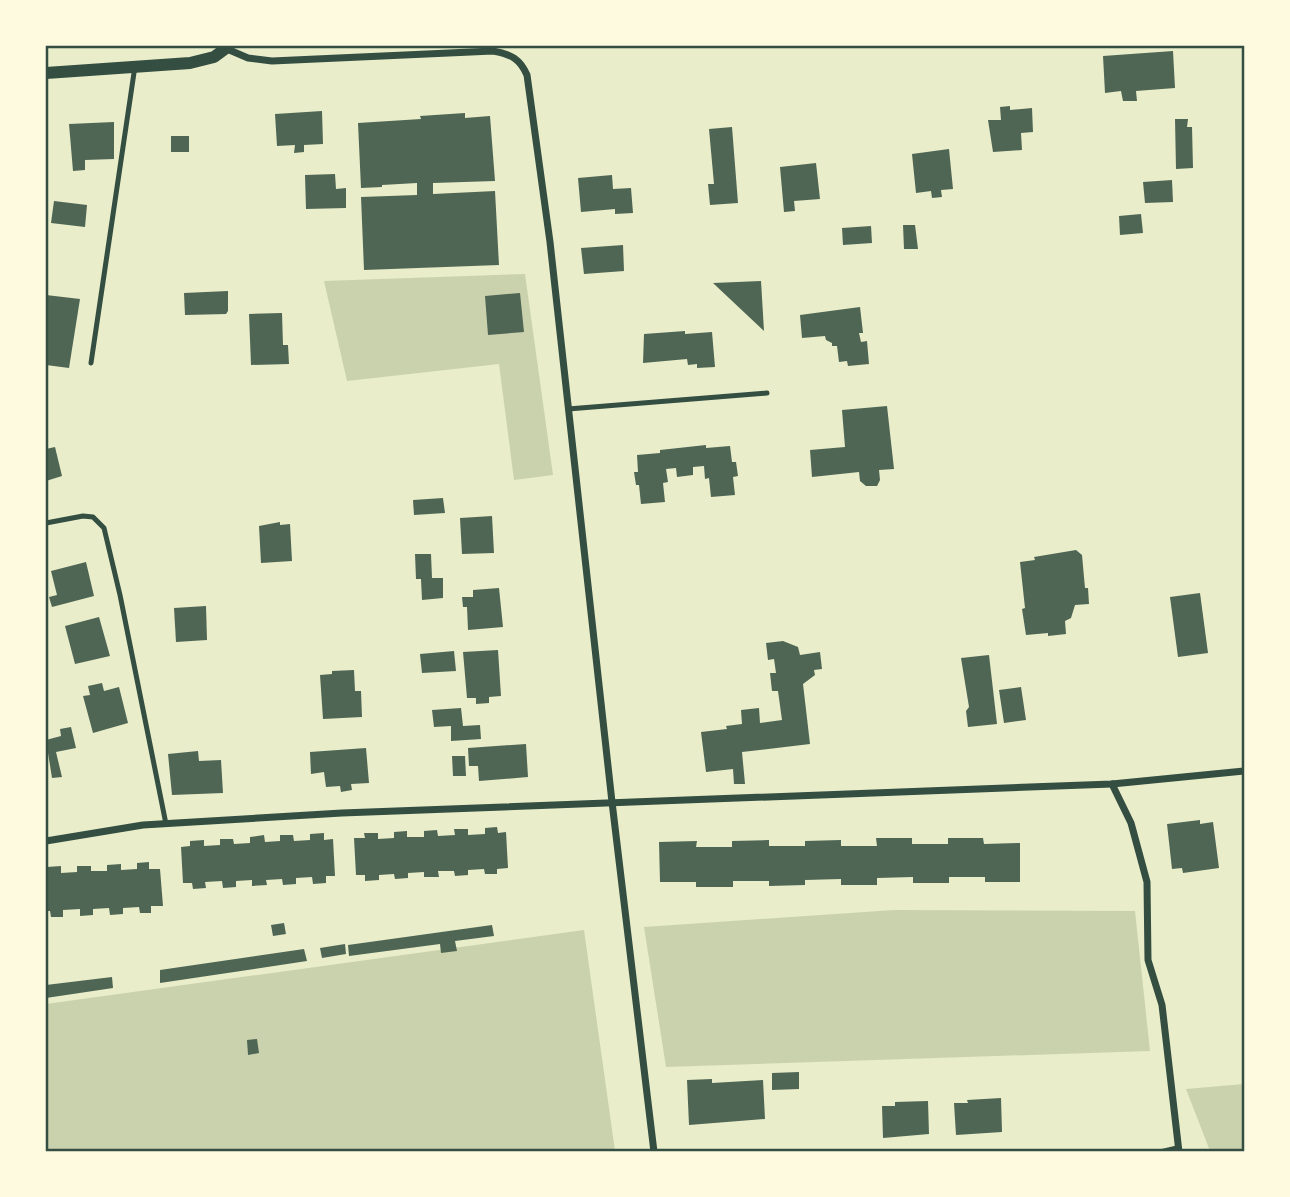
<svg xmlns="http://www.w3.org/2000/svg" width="1290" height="1197" viewBox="0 0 1290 1197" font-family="'Public Sans',sans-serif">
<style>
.green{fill:#cad2ad}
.building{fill:#4f6655}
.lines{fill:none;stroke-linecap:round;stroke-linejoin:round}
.service{stroke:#344e41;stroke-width:5}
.minor{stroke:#344e41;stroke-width:7}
.tertiary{stroke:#344e41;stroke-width:12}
.neatline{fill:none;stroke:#344e41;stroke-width:2.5}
</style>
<rect width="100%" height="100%" fill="#e9edc9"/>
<g class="green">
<path d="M525,274L553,475L514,480L499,364L347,381L324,281Z"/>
<path d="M894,910L1135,911L1150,1051L666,1067L644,927Z"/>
<path d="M584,930L615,1151H46V1004Z"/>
<path d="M1244,1084V1151H1210L1186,1089Z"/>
</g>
<g class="building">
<path d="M1173,51L1175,88L1136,91L1137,101H1123L1121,91L1105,93L1103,56Z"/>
<path d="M1010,106V110L1032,108L1033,132L1021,133L1022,150L993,152L988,120H1001L1000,107Z"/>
<path d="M322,111L323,144L304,145V152L294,153L295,145L277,146L275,114Z"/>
<path d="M465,113V118L490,116L495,181L433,183V194L495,191L499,265L364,270L361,197L417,195V183L382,185V187L361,188L358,123L421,119L420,116Z"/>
<path d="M1175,119H1188L1187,127H1192L1193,168L1176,169Z"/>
<path d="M114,122V159L85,160V170L73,171L69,124Z"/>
<path d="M732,127L738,203L710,205L708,184H714L709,129Z"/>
<rect x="171" y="136" width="18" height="16"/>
<path d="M949,149L953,189L941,190L942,197L932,198L931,191L916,193L912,154Z"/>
<path d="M816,163L820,199L794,201L795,211L784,212L780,167Z"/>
<path d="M335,174L336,189L346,188V208L306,209L305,175Z"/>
<path d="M612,175L613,189L631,188L633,213L615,214V209L581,212L578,178Z"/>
<path d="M1172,180L1173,202L1145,203L1143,182Z"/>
<path d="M54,201L87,205L85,227L51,223Z"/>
<path d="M1141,214L1143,233L1120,235L1119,216Z"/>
<path d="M903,225H915L918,249H904Z"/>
<path d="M871,226L872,243L843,245L842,228Z"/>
<path d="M623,245L624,271L584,274L581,248Z"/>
<path d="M761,281L764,331L713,283Z"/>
<path d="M228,291V311L226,314L185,315L184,293Z"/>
<path d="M520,293L524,332L488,335L485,296Z"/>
<path d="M46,295L80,299L69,368L46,365Z"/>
<path d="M860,307L863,333H859L861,342L867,341L869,364L848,366L847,361L839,362L837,346H832V343L826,340L825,336L802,338L800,315Z"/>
<path d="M282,313L283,345H288L289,364L251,365L249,314Z"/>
<path d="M685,331V334L712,332L715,367L697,368V364L688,365L687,359L643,363L644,334Z"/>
<path d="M887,406L894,469L879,470L880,480L877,486H866L860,481L859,472L812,477L810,450L845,447L842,410Z"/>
<path d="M706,445V448L730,446L732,462H736L738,476L733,477L735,495L711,497L709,478L705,479L704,466L693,467V475L677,477L676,468L666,469L668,482L663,483L665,502L641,504L639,485H636L634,472H638L637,455L660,453V450Z"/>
<path d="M55,447L62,476L46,481V449Z"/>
<path d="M443,498L445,513L414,515L413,500Z"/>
<path d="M492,516L494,553L462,554L460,518Z"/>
<path d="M280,522V525L290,524L292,561L261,563L259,526Z"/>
<path d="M1076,550L1082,555L1085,588H1088L1089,604L1075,605L1071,618L1065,621L1066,634L1048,636V633L1026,635L1022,609L1025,608L1020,562L1035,560L1034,557Z"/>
<path d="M415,554H431L432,578H443V598L422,600L421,579H416Z"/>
<path d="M86,562L94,596L52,607L49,597L57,595L51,571Z"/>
<path d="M499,588L503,627L468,630L467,607H463L462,597H473V590Z"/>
<path d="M1200,593L1208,653L1178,657L1170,597Z"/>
<path d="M206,606L207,640L176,642L174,608Z"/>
<path d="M99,617L110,656L75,664L65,626Z"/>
<path d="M783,641L798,647L800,655L820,652L822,669L814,670L815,675L803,684L810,744L742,752L745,784H734L733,769L706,772L701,732L727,729L726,726L742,724L741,710L759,708L760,723L782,720L778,691H772L770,673H776L774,659L768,660L766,643Z"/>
<path d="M498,650L501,696L489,697V703L476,704V698H467L463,652Z"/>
<path d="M454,651L456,671L422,673L420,654Z"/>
<path d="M989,655L997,724L968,727L966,711L969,707L961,658Z"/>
<path d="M354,670L355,691H361L362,717L323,719L320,675L332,674V671Z"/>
<path d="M102,683L104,691L119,687L128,723L93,733L83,696L90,695L88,686Z"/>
<path d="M1021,687L1026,720L1004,723L999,690Z"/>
<path d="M461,708L463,726L480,725L481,739L451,741V726L434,727L432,710Z"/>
<path d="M71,727L76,748L56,752L62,777L52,778L46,740L61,736L60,729Z"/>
<path d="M526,744L528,777L479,781L478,766H469L468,748Z"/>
<path d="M366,748L369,783L351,784L352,790L341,792L340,786L326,787L324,772L311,774L310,752Z"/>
<path d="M198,751L199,761L221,760L223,793L172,795L168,754Z"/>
<path d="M452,756H465L466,776H453Z"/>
<path d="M1200,820V824L1213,822L1219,868L1183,873L1182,868L1172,869L1167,824Z"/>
<path d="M497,827L498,833L506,832L508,868L497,869V874H485L484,869L468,870V875L455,876L454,871H438L439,877H424V872L408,873V878L395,879L394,874L379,875V880L365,881V875H356L354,838H365L364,833H378V839L394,838V832L407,831V837H424V831L437,830L438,836L455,835L454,829H468V835L485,834V828Z"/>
<path d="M324,833V840L333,839L335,876H326V883L313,884L312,877L296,878V884L283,885L282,879L266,880L267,885L252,886V880L236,881V887L223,888L222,881L205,882L206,888L193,889L192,883H183L181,847L190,846V841L204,840V846L220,845V839H233L234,844L250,843V837L264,835L265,842L280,841V835H293L294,841L310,840V834Z"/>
<path d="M876,838H912V844H948V838H983L984,844L1020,843V882H985V877H949V883H913V877L877,878V885H841V879L805,880V885L769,886V881H733V887H696V882H660L659,842L697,841L696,847H732V841L769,840V846H805V841L841,840V846H877Z"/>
<path d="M149,862V869H160L163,906H151V913H140L139,907L123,908V914L110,915L109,908L93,909V915L80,916V909L63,910V917H51L50,911H46L47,867L61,866V873L77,872V866H91V871H107V865L121,864V870L137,869V863Z"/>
<path d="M284,923L286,934L273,936L271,925Z"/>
<path d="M492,925L494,936L455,941L457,951L441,953L440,944L349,956L348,945Z"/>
<path d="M345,944L346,954L322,958L320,948Z"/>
<path d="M304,949L307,961L160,983V970Z"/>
<path d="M112,977L113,988L46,998V985Z"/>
<path d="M257,1039L259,1053L248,1055L247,1040Z"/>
<path d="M799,1072V1089L772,1090V1073Z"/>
<path d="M712,1079V1083L763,1080L765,1119L689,1125L687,1080Z"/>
<path d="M1001,1098L1002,1132L956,1135L954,1103H968L967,1100Z"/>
<path d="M928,1101L929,1134L883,1138L882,1106H895V1102Z"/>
</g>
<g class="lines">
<g class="service">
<path d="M91,363L135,66"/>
<path d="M568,409L767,393"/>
<path d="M46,523L83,516L93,517L104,528L120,595L166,824"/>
<path d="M1160,1152L1177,1148"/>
</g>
<g class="minor">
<path d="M227,49L248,58L272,61L493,51C511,54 520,59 527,75L550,242L612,802L654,1152"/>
<path d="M1112,784L1131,823L1147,882L1148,960L1162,1005L1179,1152"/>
<path d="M46,841L143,825L342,813L1112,784L1244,771"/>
</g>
<path class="tertiary" d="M46,73L190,63L214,57L229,46"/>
</g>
<rect width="1290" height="1197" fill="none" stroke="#fefae0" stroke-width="94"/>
<rect x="47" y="47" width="1196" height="1103" class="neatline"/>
</svg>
